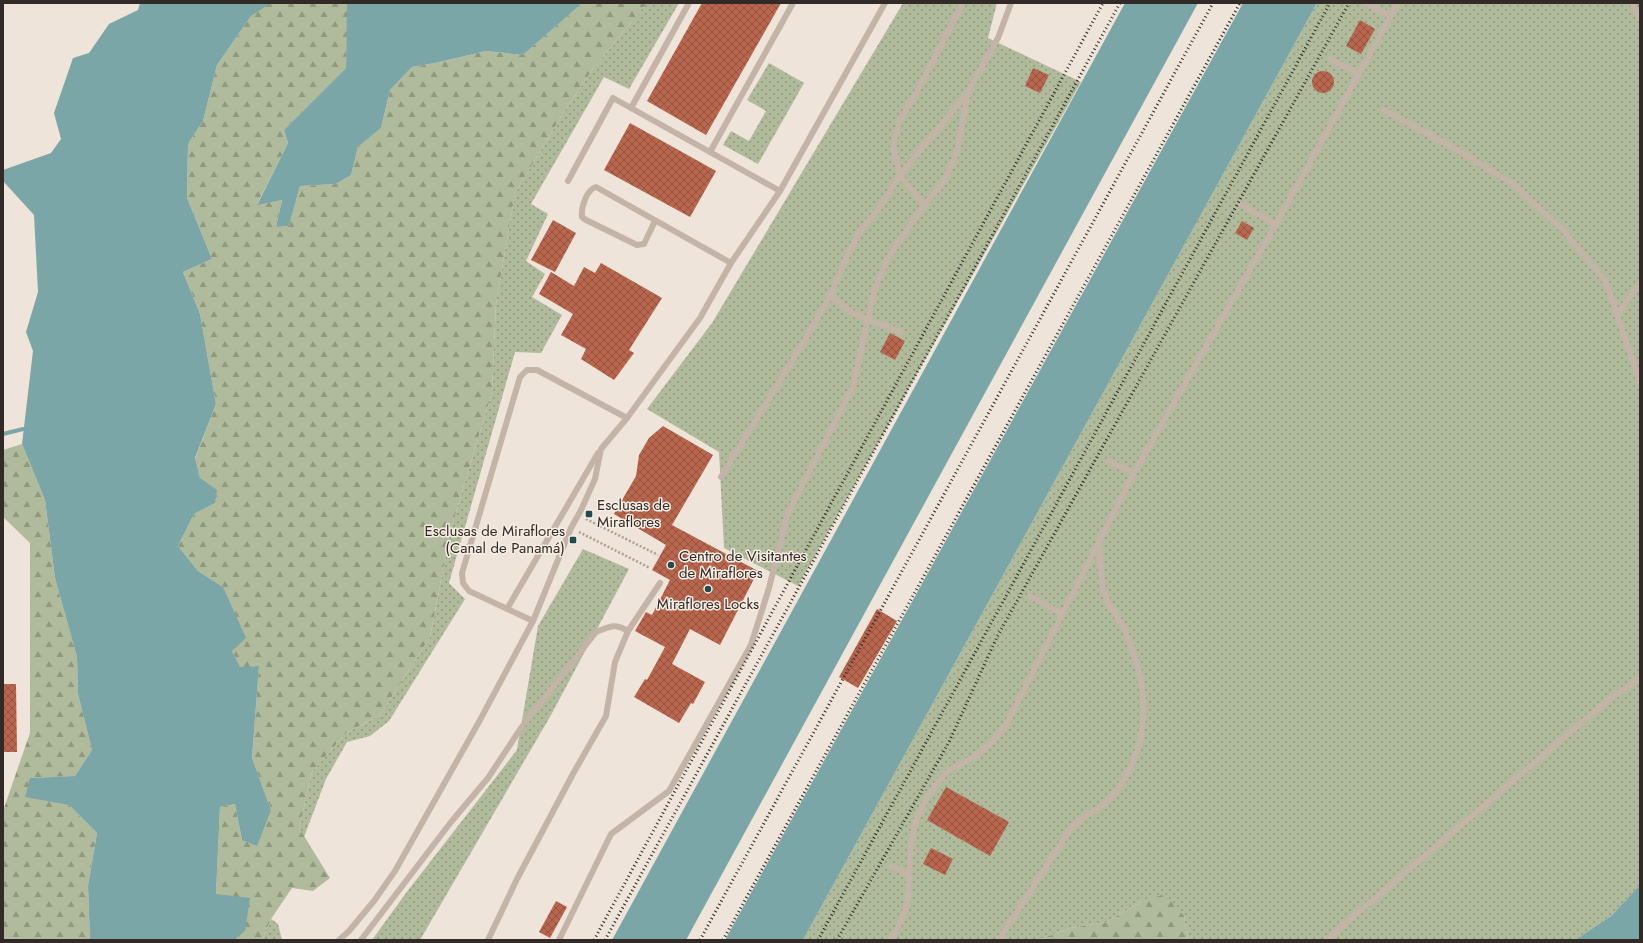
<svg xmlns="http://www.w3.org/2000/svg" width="1643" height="943" viewBox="0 0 1643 943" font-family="Jost,sans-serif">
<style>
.grass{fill:url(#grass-dots)}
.forest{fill:url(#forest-firs)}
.water{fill:#7ba6a7}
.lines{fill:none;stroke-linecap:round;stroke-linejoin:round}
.stream{stroke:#7ba6a7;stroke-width:4}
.building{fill:url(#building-cross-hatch)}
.path{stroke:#b09e91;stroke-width:2.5;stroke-dasharray:2 2;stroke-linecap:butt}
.lane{stroke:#c4b4a7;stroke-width:6}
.rail{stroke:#312a26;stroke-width:3;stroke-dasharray:1 3;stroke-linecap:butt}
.poi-dot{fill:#214b4e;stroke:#f6eee4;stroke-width:1.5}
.labels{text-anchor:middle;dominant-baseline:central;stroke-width:3;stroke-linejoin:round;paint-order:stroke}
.poi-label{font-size:15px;fill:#312a26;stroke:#f6eee4;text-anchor:start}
</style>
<defs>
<pattern id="grass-dots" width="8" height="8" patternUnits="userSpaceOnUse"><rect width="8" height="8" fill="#b0bb9b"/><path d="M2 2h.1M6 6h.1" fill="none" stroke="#90987e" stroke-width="1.8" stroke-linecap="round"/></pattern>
<pattern id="forest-firs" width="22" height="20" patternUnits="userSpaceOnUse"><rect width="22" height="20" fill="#b0bb9b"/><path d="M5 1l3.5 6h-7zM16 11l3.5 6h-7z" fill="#90987e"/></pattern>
<pattern id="building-cross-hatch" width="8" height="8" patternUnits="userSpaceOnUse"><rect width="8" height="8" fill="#b8664d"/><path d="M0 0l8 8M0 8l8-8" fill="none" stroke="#965440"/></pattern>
</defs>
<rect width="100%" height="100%" fill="#eee4d9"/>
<g class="grass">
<path d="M647,3H679L629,89L604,77L531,204L548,214L526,261L545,274L532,297L562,315L541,353L515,352L449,583L465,599L389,721L370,736L347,742L326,779L304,837L299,828L312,772L346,733L380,715L430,637L451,529L492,392L496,304L515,193L565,110L592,70Z"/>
<path d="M903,3H997L988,38L1081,82L798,586L724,548L719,452L647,409L712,323Z"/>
<path d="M1317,3H1640V885L1611,916L1575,940H1188L1184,916L1142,901L1107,922L1070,928L1038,940H803Z"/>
<path d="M769,63L804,83L758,164L723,145L731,131L749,141L766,111L747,100Z"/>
<path d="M583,549L629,569L551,715L420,940H372L406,893L517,750L538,626Z"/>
<path d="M271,919L278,924L282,940H262Z"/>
</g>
<g class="forest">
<path d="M265,3H347L348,5L346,68L284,130L288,143L257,204L282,200L276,227L289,226L300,186L336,184L351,175L358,147L381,128L390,90L412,67L435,63L486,51L523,55L580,5L579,3H647L592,70L565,110L515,193L496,304L492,392L451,529L430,637L380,715L346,733L312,772L299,828L330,878L313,891L292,888L271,919L262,940H235L245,931L216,894L220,807L235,804L242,840L271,810L252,758L259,666L240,668L232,651L223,587L198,571L178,546L194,514L215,503L200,478L195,459L216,404L200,314L183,272L212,259L187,198L188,144L203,121L217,65L251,16Z"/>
<path d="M22,444L45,500L55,578L77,657L78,694L92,750L75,776L30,778L69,805L97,833L88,886L90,940H3V811L30,733V543L3,517V450Z"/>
<path d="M1165,894L1184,916L1188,940H1038L1070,928L1107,922L1142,901Z"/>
</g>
<g class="water">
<path d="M140,3H271L251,16L217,65L203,121L188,144L187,198L212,259L183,272L200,314L216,404L195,458L200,478L217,490L215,503L194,514L178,546L198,571L223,587L246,638L232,651L240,667L259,666L252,758L271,810L257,846L242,840L235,804L220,807L216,894L250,898L245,931L235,940H90L88,886L97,833L69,805L25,797L30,778L75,776L92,750L78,694L77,657L55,578L45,500L22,444L33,351L26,332L38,292L34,215L3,181V170L51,153L61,139L54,113L73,58L89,53L109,24L138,10Z"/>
<path d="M347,3H579L580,5L523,55L486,51L435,63L412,67L390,90L381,128L358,147L351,175L336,184L300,186L289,226L276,227L282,200L257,205L288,143L284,130L346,68Z"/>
<path d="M1125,3H1198L686,940H612Z"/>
<path d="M1243,3H1317L803,940H725Z"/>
<path d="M1640,885V940H1575L1611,916Z"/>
</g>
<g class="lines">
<path class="stream" d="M3,434L23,429"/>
</g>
<g class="building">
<path d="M702,3H781L706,135L647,101Z"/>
<path d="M1360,20L1375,29L1361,54L1346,46Z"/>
<path d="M1033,68L1049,75L1040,93L1025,86Z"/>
<circle cx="1323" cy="82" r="11"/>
<path d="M630,123L716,171L690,217L604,170Z"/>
<path d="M553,220L576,233L555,272L531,260Z"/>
<path d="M1242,221L1254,228L1247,240L1235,233Z"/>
<path d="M601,263L662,298L629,350L634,353L614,380L581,359L586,349L561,335L573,314L539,294L551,272L574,286L584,267L595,273Z"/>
<path d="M890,333L905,341L895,360L880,352Z"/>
<path d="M663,426L713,455L672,525L758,571L720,645L690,629L672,664L705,682L693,704L691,703L679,723L634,697L645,679L647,680L665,647L635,631L646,612L652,615L670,580L652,570L666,545L614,514L636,476L639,455L649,438Z"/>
<path d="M877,609L897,621L858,688L839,677Z"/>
<path d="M3,684H16L17,752H3Z"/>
<path d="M946,787L1009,822L990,856L927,820Z"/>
<path d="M931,848L953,859L945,875L923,864Z"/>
<path d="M556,901L567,907L550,938L539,932Z"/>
</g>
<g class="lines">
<g class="path">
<path d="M586,519L658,555"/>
<path d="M579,532L650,568"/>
</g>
<g class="lane">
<path d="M1366,3L1391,16"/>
<path d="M1632,3L1640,19"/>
<path d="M1330,59L1359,74"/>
<path d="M631,108L689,3"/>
<path d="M1384,110L1454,148L1513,184L1564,231L1606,282L1640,382"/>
<path d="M710,152L793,3"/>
<path d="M568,181L613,98L780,191"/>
<path d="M1240,204L1276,224"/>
<path d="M924,205L900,175L893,146L900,119L912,101L963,3"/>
<path d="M655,221L644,244L637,245L586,220L582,217C581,208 586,190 596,187L731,263"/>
<path d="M830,296L854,314L901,332"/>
<path d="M1617,314L1640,284"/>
<path d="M1108,461L1134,473"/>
<path d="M721,477L806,338L830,296L849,252L862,228L878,210L900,175L968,92L998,38L1011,3"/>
<path d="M1030,596L1062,614"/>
<path d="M507,609L598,453"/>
<path d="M533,621L469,591L463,583L462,573L520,377L527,370H537L627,418"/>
<path d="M892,866L909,875"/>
<path d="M339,940L349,931L374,901L395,871L480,720L533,621L571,528L581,510L595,479L601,449L627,418L700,318L731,263L780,191L885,3"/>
<path d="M361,940L451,822L488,778L521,728L596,632C610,626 615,623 628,631"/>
<path d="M488,940L517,879L574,772L606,716L615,662L628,631L660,583"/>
<path d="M559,940L611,834L669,791L751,645L769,588L788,513L853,387L875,288L888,258L924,205L944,182L957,152L968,92"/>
<path d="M891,940C898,927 906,913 908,898C911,868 907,835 922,807C929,794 940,778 951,769C955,766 961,765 965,762C982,753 996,740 1007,723L1134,473L1276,224L1398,3"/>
<path d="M999,940L1071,828C1085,814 1104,808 1117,790C1154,739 1149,684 1124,629C1118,616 1108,606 1104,592C1100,576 1101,557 1099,540"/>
<path d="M1326,940L1607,701L1640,678"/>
</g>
<g class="rail">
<path d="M594,940L1103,3"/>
<path d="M605,940L1120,3"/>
<path d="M700,940L1213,3"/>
<path d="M723,940L1240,3"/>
<path d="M818,940L1330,3"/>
<path d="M837,940L949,742L997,637L1349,3"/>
</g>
</g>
<g class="poi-dot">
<rect x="585" y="510" width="8" height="8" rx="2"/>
<rect x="569" y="536" width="8" height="8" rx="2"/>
<circle cx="671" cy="565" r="4"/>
<circle cx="708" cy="589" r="4"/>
</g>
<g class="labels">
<g class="poi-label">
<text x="597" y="505">Esclusas de<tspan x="597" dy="17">Miraflores</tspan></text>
<text x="565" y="531" text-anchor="end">Esclusas de Miraflores<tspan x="565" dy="17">(Canal de Panamá)</tspan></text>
<text x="679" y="556">Centro de Visitantes<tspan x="679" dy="17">de Miraflores</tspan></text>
<text x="708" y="604" text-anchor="middle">Miraflores Locks</text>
</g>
</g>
<rect width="1643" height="943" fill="none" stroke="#312a26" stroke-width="8"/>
</svg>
